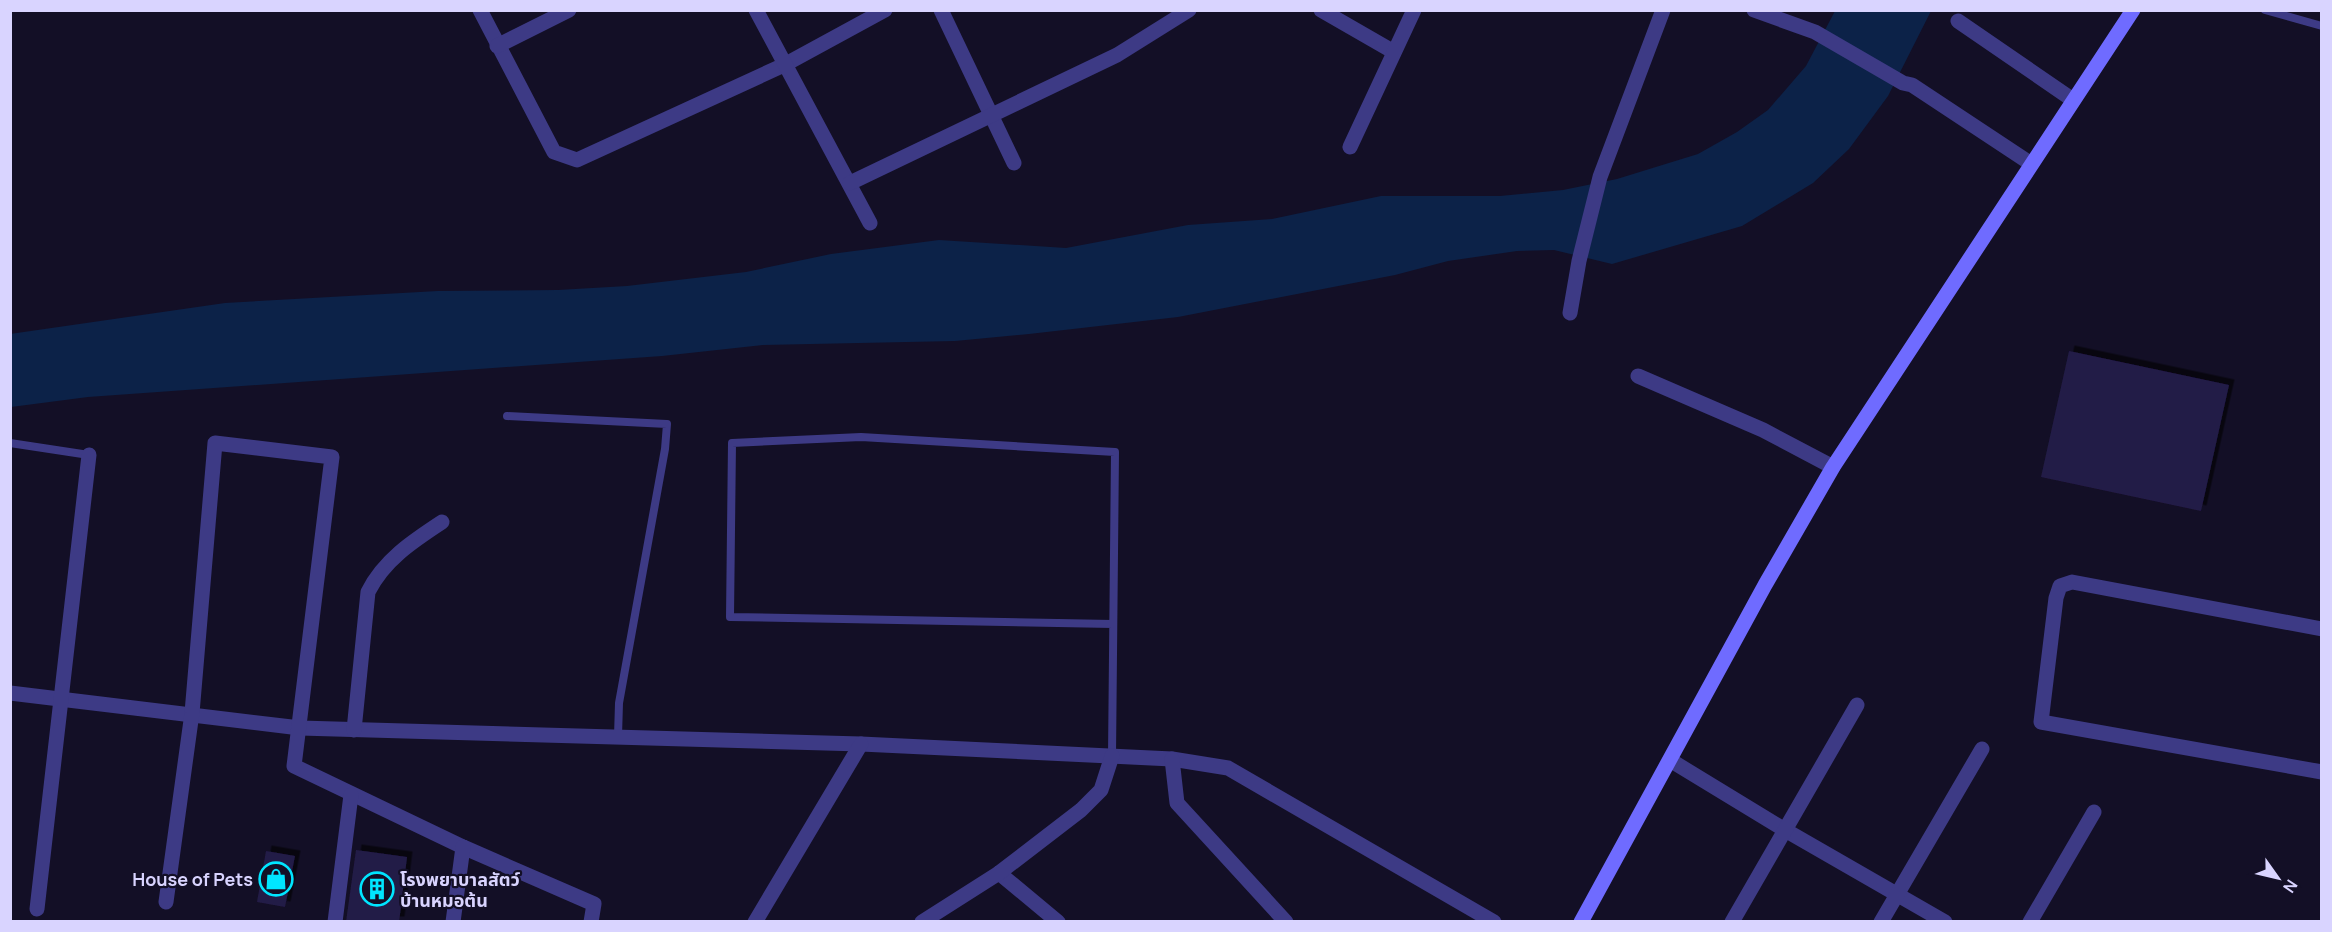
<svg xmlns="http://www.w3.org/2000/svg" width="2332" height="932" viewBox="0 0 2332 932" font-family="Manrope,'Noto Sans Thai',sans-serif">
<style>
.water{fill:#0c2248}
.building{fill:#241b47;filter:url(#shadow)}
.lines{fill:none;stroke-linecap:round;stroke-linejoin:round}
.lane{stroke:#3d3a85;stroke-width:8}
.street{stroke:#3d3a85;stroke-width:15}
.secondary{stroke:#6f6bff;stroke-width:15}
.labels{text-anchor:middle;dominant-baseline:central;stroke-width:4.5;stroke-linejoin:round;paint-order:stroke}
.poi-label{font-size:18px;font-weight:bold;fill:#d9d4ff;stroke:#130f26;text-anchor:end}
</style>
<defs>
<filter id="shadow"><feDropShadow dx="5.5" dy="-5.5" stdDeviation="0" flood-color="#0009"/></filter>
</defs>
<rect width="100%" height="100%" fill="#130f26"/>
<path class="water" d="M1835,11H1931L1888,96L1849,149L1813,183L1742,226L1612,264L1554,250L1517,251L1448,261L1395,275L1178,317L1029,334L955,341L763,345L662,356L88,397L11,407L10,334L225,303L438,291L558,290L627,286L746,272L831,254L939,240L1066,248L1188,225L1272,219L1381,196H1500L1563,190L1617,179L1698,154L1737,132L1768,110L1806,66Z"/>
<g class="building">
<path d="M2069,351L2229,385L2201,511L2041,477Z"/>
<path d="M356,850L407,857L399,922H346Z"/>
<path d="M266,851L295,856L285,907L257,902Z"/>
</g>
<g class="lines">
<g class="lane">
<path d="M2265,10L2322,26"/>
<path d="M507,416L667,424L665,449L619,703L618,736"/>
<path d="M10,443L89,455"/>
<path d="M1112,756L1115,452L861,437L732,443L730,617L1113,624"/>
</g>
<g class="street">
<path d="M480,10L554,152L577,160L784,65L885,10"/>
<path d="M756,10L870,223"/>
<path d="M941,10L1014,163"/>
<path d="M1321,10L1394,52"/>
<path d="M1754,10L1815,32L1903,83L1912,85L2030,163"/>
<path d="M1958,21L2073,100"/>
<path d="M497,46L569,10"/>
<path d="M1350,147L1414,10"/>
<path d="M850,183L1117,55L1189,10"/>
<path d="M1570,313L1579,261L1600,177L1663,10"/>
<path d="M1638,376L1763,430L1833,467"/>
<path d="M2322,629L2072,582L2060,586L2056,598L2041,722L2322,772"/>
<path d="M10,693L300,728L861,744L1172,759L1228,768L1494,922"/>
<path d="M354,730L368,592C384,560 413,541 442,522"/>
<path d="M1172,759L1177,803L1286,922"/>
<path d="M1670,760L1785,830L1945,922"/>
<path d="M999,873L1058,922"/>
<path d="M166,902L192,713L215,443L332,457L294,766L463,847L594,904L591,922"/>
<path d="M37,909L89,455"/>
<path d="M335,922L351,795"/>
<path d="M453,922L463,847"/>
<path d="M755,922L861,744"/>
<path d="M922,922L999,873L1081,810L1101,790L1112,756"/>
<path d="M1732,922L1857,705"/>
<path d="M1881,922L1982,749"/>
<path d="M2030,922L2094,812"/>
</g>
<path class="secondary" d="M1581,922L1765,585L1833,467L2133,10"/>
</g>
<defs>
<symbol id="shop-ring" viewBox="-11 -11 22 22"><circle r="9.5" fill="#130f26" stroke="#00e5ff" stroke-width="1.5"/><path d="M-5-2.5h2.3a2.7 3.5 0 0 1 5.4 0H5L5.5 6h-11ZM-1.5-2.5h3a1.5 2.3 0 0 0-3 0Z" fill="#00e5ff"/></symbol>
<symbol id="building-ring" viewBox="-11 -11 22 22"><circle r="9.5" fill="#130f26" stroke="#00e5ff" stroke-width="1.5"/><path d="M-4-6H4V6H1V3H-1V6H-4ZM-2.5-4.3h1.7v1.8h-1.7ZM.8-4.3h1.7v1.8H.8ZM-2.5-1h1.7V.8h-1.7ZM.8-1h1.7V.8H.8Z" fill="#00e5ff"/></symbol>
</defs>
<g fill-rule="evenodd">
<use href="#shop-ring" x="257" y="860" width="38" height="38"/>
<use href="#building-ring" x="358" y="870" width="38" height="38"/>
</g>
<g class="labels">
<g class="poi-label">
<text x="253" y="879">House of Pets</text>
<text x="400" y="879" text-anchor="start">โรงพยาบาลสัตว์<tspan x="400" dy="21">บ้านหมอต้น</tspan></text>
</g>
</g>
<rect width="2332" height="932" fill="none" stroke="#d9d4ff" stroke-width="24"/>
<g transform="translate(2278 878) rotate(124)" stroke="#130f26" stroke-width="4.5" paint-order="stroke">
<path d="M0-4.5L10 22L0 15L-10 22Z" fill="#d9d4ff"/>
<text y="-9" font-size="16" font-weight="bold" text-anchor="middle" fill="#d9d4ff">N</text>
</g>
</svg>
